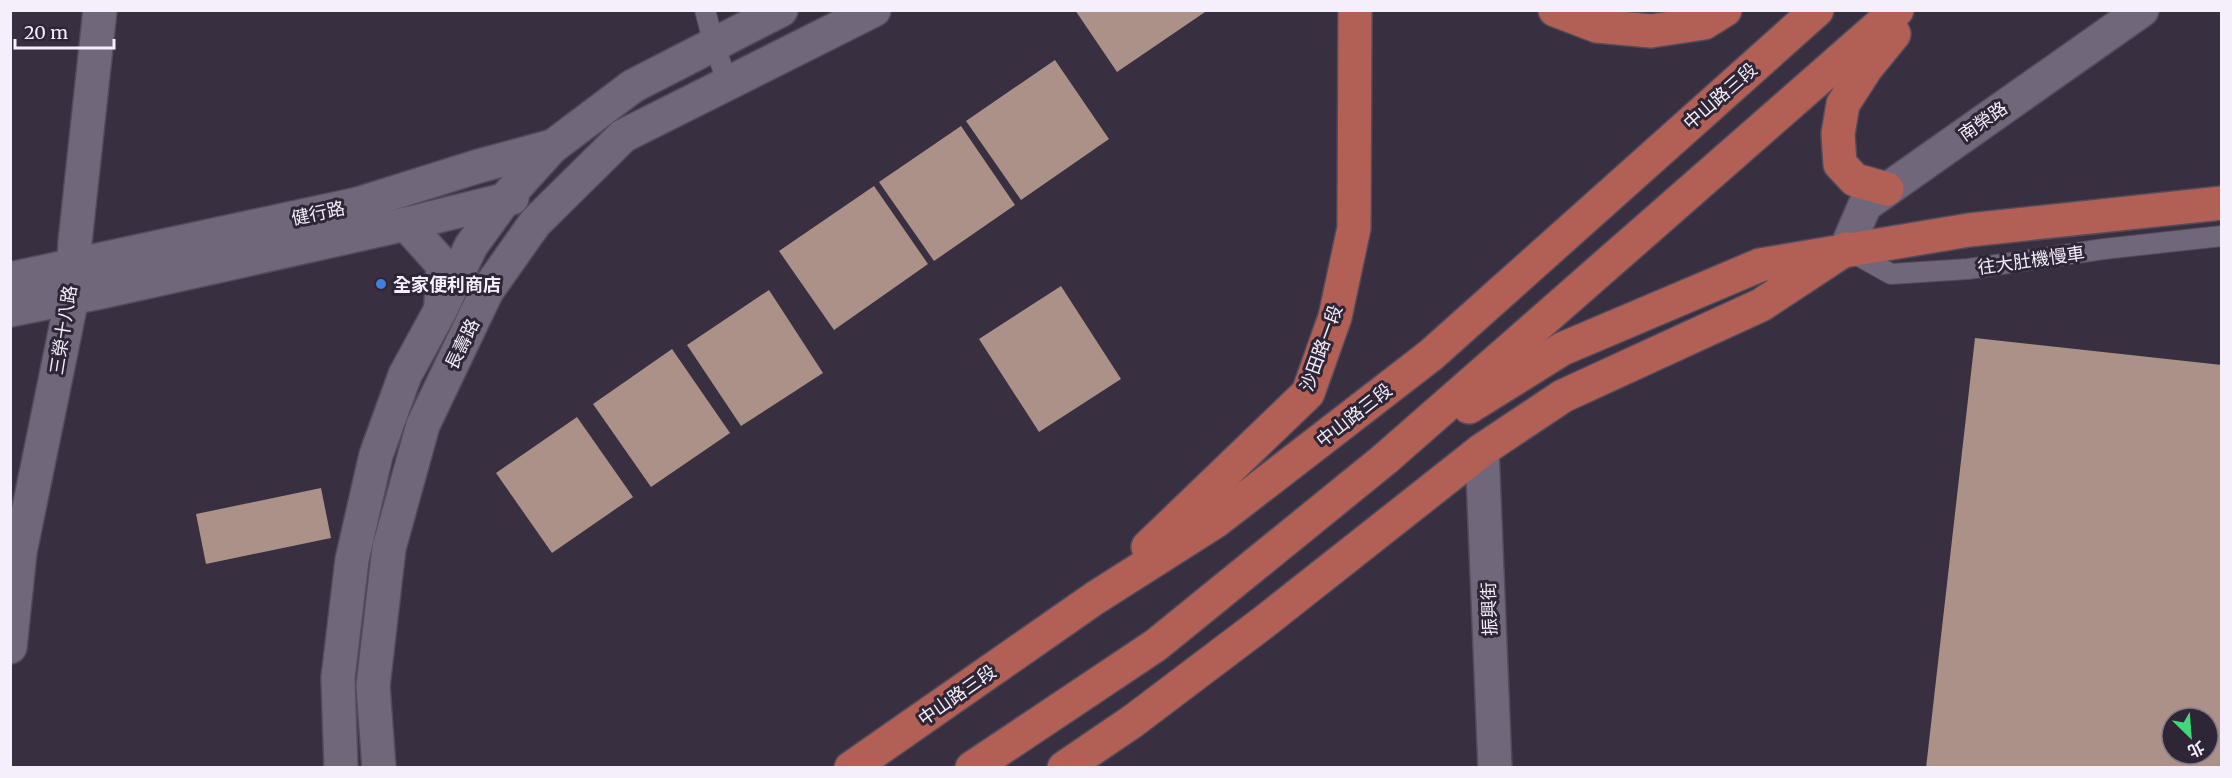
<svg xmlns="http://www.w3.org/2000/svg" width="2232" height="778" viewBox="0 0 2232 778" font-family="Merriweather,'Noto Sans TC',serif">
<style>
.building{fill:#ab9188;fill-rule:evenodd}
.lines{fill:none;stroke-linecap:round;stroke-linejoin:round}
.service-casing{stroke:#524b5a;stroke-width:22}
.minor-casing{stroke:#524b5a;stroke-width:36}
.tertiary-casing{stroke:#524b5a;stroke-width:36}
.primary-casing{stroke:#524b5a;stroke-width:36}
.service{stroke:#71677b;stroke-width:20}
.minor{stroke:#71677b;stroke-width:33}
.tertiary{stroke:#71677b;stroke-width:33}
.primary{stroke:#b26055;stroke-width:33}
.shop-dot{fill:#3f7fe0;stroke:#2e2536;stroke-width:2}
.labels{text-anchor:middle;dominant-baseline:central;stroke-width:6;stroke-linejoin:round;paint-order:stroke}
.street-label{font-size:18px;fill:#f5effb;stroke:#2e2536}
.poi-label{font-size:18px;font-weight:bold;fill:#f5effb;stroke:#2e2536;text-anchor:start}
</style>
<rect width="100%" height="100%" fill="#382f41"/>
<g class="building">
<path d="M1075,10H1208L1117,72Z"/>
<path d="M1055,60L1109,139L1021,200L966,121Z"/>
<path d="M961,126L1015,205L934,261L879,182Z"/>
<path d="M874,186L928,264L834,330L779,251Z"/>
<path d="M1061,286L1121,379L1039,432L979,339Z"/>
<path d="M769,290L823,373L741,426L687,345Z"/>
<path d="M1975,338L2222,365V768H1926ZM2172,718H2208V754H2172Z"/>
<path d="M672,349L730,433L651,487L593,404Z"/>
<path d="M577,417L633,497L552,553L496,473Z"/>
<path d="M321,488L331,538L206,564L196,514Z"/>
</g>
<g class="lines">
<defs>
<g id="service">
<path d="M705,10L714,45L728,83"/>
<path d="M1848,250L1891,274L1968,269L2104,249L2222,236"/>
</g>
<g id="minor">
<path d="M406,224L443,265L441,303"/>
<path d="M10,279L358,204L479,166L553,146"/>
<path d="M10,310L106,291L406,224L512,198"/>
<path d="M1482,450L1495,768"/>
<path d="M10,647L20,552L72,298L75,242L100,10"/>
<path d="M341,768L338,678L352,560L376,455L405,375L441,309L471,246L505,199L552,147L633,86L781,10"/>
<path d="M379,768L373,686L389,548L423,425L487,291L535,223L623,136L874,10"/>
</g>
<path id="tertiary" d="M1846,249L1865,205L2142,10"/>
<g id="primary">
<path d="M1555,10L1597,26L1651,31L1704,23L1725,10"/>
<path d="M1887,189L1855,180L1840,164L1838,134L1843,104L1867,67L1894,34"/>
<path d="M1469,407L1562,349L1760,265L1969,230L2222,203"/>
<path d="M1148,547L1308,393L1335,317L1354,228L1355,10"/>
<path d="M851,768L1095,598L1216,521L1431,355L1817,10"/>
<path d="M972,768L1156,645L1385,459L1897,10"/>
<path d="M1064,768L1133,721L1264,622L1482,450L1563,396L1761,305L1846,249"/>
</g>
</defs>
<use href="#service" class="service-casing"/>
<use href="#minor" class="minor-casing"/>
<use href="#tertiary" class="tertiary-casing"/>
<use href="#primary" class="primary-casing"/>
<use href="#service" class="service"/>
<use href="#minor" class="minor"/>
<use href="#tertiary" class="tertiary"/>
<use href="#primary" class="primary"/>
</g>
<circle class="shop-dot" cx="381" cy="284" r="6"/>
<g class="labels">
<g class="street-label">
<text transform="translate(1720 96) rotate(-41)">中山路三段</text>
<text transform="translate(1983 121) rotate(-35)">南榮路</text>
<text transform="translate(318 213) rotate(-12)">健行路</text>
<text transform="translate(2031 260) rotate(-8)">往大肚機慢車</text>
<text transform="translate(63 330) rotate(-81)">三榮十八路</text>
<text transform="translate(462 344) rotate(-64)">長壽路</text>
<text transform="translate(1321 348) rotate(-70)">沙田路一段</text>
<text transform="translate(1354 415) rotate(-38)">中山路三段</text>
<text transform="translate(1489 609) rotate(-92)">振興街</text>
<text transform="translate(957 695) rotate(-35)">中山路三段</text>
</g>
<g class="poi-label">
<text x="393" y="284">全家便利商店</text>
</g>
</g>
<rect width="2232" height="778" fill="none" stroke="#f5effb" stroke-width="24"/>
<g transform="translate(2190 736) rotate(155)"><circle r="28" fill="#2e2536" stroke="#7e7685" stroke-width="1.5"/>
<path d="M0-4.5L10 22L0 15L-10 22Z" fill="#42d77b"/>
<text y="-9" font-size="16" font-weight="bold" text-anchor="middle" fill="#f5effb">北</text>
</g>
<path d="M15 39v9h99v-9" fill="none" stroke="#f5effb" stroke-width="3"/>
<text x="24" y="39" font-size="18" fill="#f5effb" stroke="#2e2536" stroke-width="4.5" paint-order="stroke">20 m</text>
</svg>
